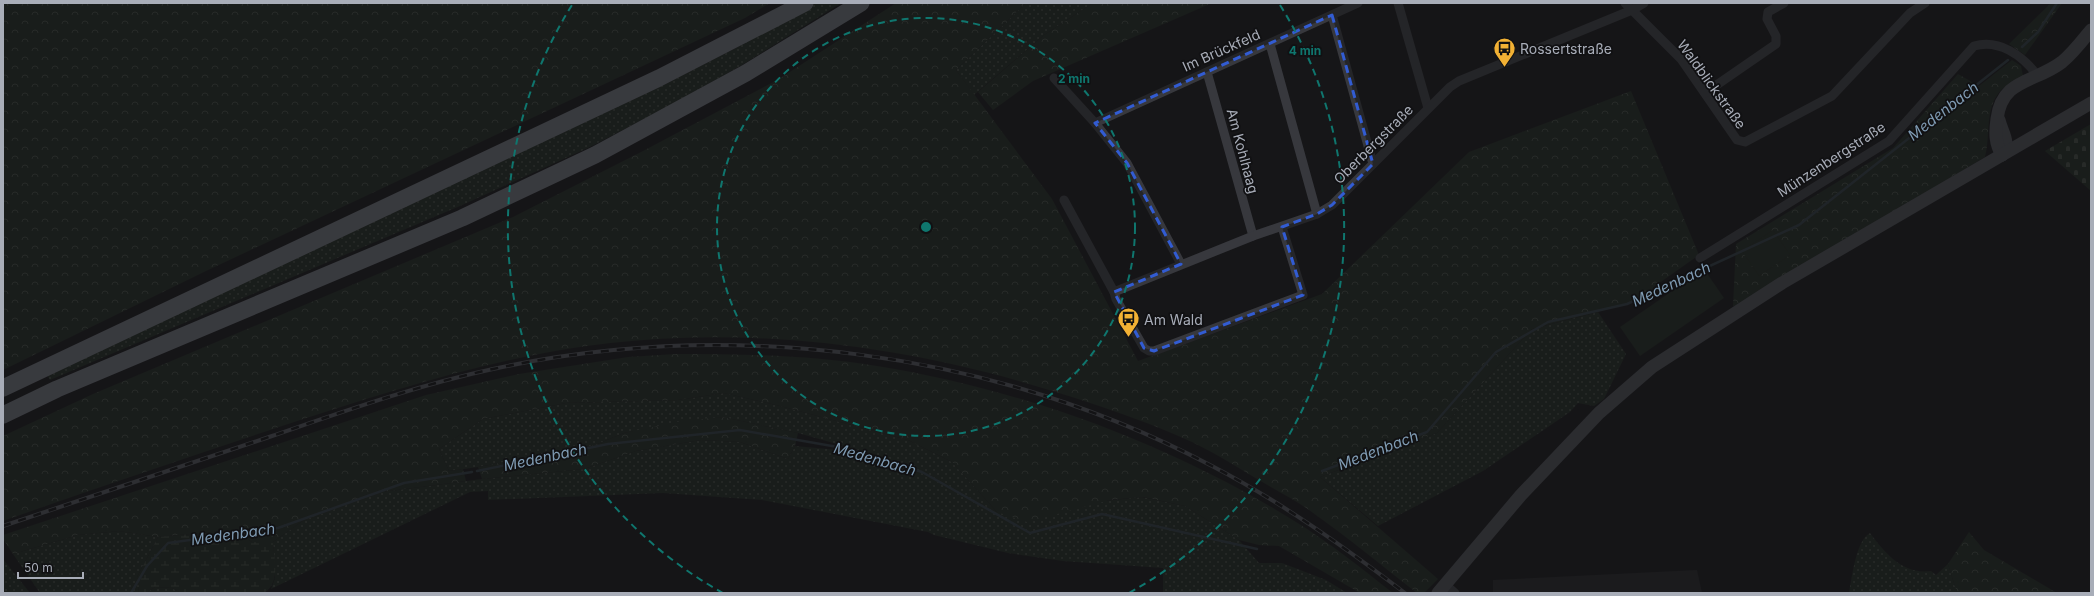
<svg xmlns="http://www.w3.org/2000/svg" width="2094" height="596" viewBox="0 0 2094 596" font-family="Inter,sans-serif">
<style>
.built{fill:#222225}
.grass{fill:url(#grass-dots)}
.forest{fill:url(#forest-crowns)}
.wetland{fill:url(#wetland-marsh)}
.cemetery{fill:url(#cemetery-stones)}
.pitch{fill:#1e261f}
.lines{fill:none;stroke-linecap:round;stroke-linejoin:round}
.stream{stroke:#2c353c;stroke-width:2.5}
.street{stroke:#37383d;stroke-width:9}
.secondary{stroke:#45474d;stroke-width:13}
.highway{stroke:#63666e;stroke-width:17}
.rail-casing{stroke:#4a4c52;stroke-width:4}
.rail{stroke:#111113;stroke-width:2.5;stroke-dasharray:8;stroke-linecap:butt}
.marked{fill:none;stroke:#325cd3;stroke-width:3;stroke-dasharray:8 5;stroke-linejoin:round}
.ring{fill:none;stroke:#0f766e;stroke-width:2;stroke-dasharray:7 5}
.labels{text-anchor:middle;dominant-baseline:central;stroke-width:3.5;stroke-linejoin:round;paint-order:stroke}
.poi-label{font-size:14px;fill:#a8adb8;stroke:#111113;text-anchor:start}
.street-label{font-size:14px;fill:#a8adb8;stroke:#111113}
.water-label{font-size:15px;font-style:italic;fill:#7f9bb3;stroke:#111113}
.centre{fill:#0f766e;stroke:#111113;stroke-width:2}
.ring-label{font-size:12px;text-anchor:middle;font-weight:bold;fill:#0f766e;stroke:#111113;stroke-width:3.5;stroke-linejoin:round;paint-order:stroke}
</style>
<defs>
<pattern id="grass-dots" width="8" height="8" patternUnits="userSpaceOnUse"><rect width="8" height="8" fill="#1e261f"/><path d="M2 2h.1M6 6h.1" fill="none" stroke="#3c433d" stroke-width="1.8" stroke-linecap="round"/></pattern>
<pattern id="forest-crowns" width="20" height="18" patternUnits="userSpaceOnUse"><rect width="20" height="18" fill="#1e261f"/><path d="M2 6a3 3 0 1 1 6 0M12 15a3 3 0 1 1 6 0" fill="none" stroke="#3c433d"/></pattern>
<pattern id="wetland-marsh" width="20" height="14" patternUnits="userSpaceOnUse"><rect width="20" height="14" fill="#1e261f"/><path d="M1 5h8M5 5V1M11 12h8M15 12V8" fill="none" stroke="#3c433d"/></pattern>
<pattern id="cemetery-stones" width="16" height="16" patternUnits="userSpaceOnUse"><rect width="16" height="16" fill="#1e261f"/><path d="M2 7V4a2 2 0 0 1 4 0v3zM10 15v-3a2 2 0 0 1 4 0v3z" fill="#3c433d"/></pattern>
</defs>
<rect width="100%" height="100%" fill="#161618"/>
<path class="built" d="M1697,570L1702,593H1493V580Z"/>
<g class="grass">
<path d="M816,3H841L742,65L673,104L590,147L460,206L50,380L47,375L661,86L734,49Z"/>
<path d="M1026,3H1093L1044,35L974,95L956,70Z"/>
<path d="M1598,312L1626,354L1604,399L1594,406L1578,403L1570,412L1483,471L1378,526L1320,477L1437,433L1532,329Z"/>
<path d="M724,393L780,406L908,440L952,462L997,512L1142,497L1185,506L1239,540L1259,563H1282L1326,580L1347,593H1163V568L1063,561L1008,553L934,535L928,532L762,500L663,493L488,500V491L470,492L271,589L275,578L273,542L304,520L382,492L482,479L584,469L636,451L701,440L740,442L788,459L795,446L849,451L882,461L883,457L798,433L722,417L624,433L595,445L478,467L449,471L439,449L483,419L566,403L678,400Z"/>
<path d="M119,531L158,537L137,577L139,586L138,593H40L13,554L78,535Z"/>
<path d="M1870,533C1885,553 1903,575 1931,571L1936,575L1948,564L1957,593H1849C1852,578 1856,540 1870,533Z"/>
<path d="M3,559L30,593H3Z"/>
<path d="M155,587L172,588L181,593H146Z"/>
</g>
<g class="forest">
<path d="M3,3H770L745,18L206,271L3,370Z"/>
<path d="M896,3H1026L956,70L1052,199L1138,361L1322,294L1469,152L1631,91L1699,255L1655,286L1654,297L1532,329L1437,433L1320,477L1438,579L1424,593H1417C1381,565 1346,536 1309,510C1295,500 1279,492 1264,483C1240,469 1217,454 1192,442C1153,424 1112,410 1072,397C912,345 740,322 573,348C473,364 378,395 282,426C189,457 96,488 3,521V436L93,394L513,217L643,151L779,79Z"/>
<path d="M1093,3H1212L1033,81L993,110L978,92L1044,35Z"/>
<path d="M2051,3H2062L2025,55L2009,44Z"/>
<path d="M2012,60L2021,66L2023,76C2016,81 2007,85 2001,90C1984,109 1991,135 1985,157L1737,306H1733L1736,244L1893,148L1958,74L1979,86Z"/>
<path d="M676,354C743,354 810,355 877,366C1024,390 1169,443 1296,522C1330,543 1361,568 1393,593H1360L1279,546L1259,545L1239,540L1185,506L1143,497L1110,500L1027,522L997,512L952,462L908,440L780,406L724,393L678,400L566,403L483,419L439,449L449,471L463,469L466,481L382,492L304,520L273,542H252L233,530L158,537L119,531L78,535L13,554L3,539V535L426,395L519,374L628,357Z"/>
<path d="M722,417L798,433L795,446L788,459L740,442L701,440L636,451L584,469L482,479L478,467L595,445L624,433L682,421Z"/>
<path d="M1969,532L1984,550L2057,593H1957L1948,564Z"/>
</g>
<path class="wetland" d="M233,530L252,542H273C274,560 281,583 264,593H181L172,588L155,587L146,593H138L139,586L136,582L137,577L158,537Z"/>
<path class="cemetery" d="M2091,124V191L2045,151Z"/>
<g class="pitch">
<path d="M1773,230L1790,255L1759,276L1742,251Z"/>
<path d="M1704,269L1724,298L1640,356L1620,327Z"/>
</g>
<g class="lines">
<g class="stream">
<path d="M2022,47L2038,32L2057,3"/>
<path d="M477,471L608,444L740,430L849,449L922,472L1030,533L1102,514L1257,549"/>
<path d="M1322,471L1427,432L1496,352L1548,322L1627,304L1799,225L2008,60"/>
<path d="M131,593L147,566L168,543L278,528L404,483L472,472"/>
</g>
<g class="street">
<path d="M1398,3L1428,108"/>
<path d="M1625,3L1681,59L1737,140L1745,142L1832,96L1910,13L1925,3"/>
<path d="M1332,15L1373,164"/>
<path d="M1270,44L1317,214"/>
<path d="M1207,72L1253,236"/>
<path d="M1054,78L1095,123L1127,163L1181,264"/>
<path d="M1705,93L1776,44V36L1767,19L1768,12L1784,3"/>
<path d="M1095,123L1358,3"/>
<path d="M1064,200L1114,292L1116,299L1144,348L1149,351H1154L1303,295L1282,227"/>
<path d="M1700,258L1889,141L1974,46C1999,39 2022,55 2037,75"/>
<path d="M1114,292L1253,236L1317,214L1332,205L1450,87L1459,81L1632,10L1644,3"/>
<path d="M1445,584L1455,593"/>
</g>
<g class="secondary">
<path d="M1999,120C2002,133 2011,142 2002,155"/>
<path d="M2002,155C1995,143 1995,133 1997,119C2002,78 2035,83 2062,62C2073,53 2082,41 2091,30"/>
<path d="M1438,593L1521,495L1599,413L1652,367L1782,283L2091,103"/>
</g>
<g class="highway">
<path d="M3,388L659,78L805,3"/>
<path d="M3,415L57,389L462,218L595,155L746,73L861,3"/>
</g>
<defs>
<path id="rail" d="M3,526C93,496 182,466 272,436C345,411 418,385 493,369C733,317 995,351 1212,466C1281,502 1343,546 1405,593"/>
</defs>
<use href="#rail" class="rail-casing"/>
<use href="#rail" class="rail"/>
</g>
<path d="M0 0H2094V596H0ZM1332,15L1373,164L1332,205L1317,214L1282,227L1303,295L1154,351L1144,348L1114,292L1181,264L1127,163L1095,123Z" fill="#161618" fill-opacity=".55" fill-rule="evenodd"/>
<path class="marked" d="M1332,15L1373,164L1332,205L1317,214L1282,227L1303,295L1154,351L1144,348L1114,292L1181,264L1127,163L1095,123Z"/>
<g class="ring">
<circle cx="926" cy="227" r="209"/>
<path d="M723 593A418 418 0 0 1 572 5M1280 5A418 418 0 0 1 1129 593"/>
</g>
<defs>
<symbol id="bus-pin" viewBox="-11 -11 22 30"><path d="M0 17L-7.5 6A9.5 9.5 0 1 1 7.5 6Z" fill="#f2b134" stroke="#111113"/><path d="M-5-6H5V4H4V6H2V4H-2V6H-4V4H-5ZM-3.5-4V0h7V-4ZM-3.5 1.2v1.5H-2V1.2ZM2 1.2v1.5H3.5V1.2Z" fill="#111"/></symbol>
</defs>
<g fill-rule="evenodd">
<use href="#bus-pin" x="1492" y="36" width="25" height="34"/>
<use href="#bus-pin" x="1116" y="306" width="25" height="34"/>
</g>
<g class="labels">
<g class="poi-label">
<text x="1520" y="48">Rossertstraße</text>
<text x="1144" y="319">Am Wald</text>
</g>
<g class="street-label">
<text transform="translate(1221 50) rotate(-24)">Im Brückfeld</text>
<text transform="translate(1712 84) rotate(54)">Waldblickstraße</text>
<text transform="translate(1373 144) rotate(-45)">Oberbergstraße</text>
<text transform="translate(1243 151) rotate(75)">Am Kohlhaag</text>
<text transform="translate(1831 159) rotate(-33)">Münzenbergstraße</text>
</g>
<g class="water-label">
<text transform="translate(1943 111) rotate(-38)">Medenbach</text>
<text transform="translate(1671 284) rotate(-25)">Medenbach</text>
<text transform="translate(1378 450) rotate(-21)">Medenbach</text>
<text transform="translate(545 457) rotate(-12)">Medenbach</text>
<text transform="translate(875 459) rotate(16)">Medenbach</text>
<text transform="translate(233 534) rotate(-8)">Medenbach</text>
</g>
</g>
<circle cx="926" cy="227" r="6" class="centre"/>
<g class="ring-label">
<text x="1305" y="55">4 min</text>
<text x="1074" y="83">2 min</text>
</g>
<rect width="2094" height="596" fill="none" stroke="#a8adb8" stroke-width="8"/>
<path d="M18 572v6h65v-6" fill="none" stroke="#a8adb8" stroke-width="2"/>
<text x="24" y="572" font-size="12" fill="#a8adb8" stroke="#111113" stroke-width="3" paint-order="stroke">50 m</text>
</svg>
